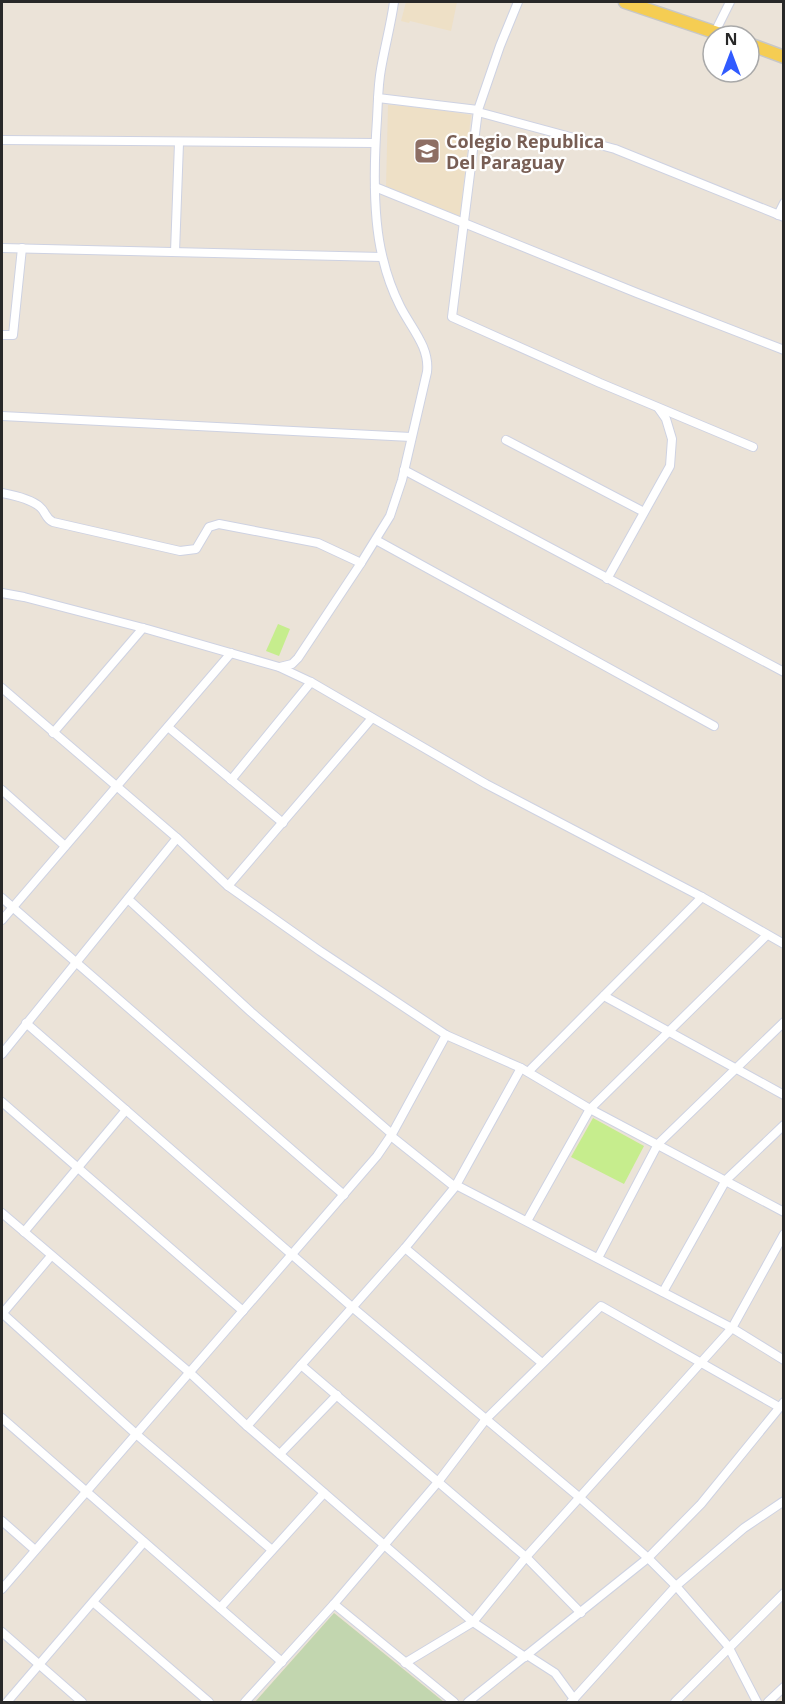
<svg xmlns="http://www.w3.org/2000/svg" width="785" height="1704" viewBox="0 0 785 1704" font-family="'Open Sans',sans-serif">
<style>
.education{fill:#eee0c6}
.cemetery{fill:#c2d6af}
.pitch{fill:#c6ed8d}
.lines{fill:none;stroke-linecap:round;stroke-linejoin:round}
.minor-casing{stroke:#ced2e2;stroke-width:10}
.primary-casing{stroke:#c7c7c7;stroke-width:15}
.minor{stroke:#fff;stroke-width:8}
.primary{stroke:#f5cd53;stroke-width:12}
.labels{text-anchor:middle;dominant-baseline:central;stroke-width:4.5;stroke-linejoin:round;paint-order:stroke}
.education-label{font-size:18px;font-weight:bold;fill:#785e54;stroke:#fff;text-anchor:start}
</style>
<rect width="100%" height="100%" fill="#ebe3d8"/>
<g class="education">
<path d="M406,2H457L451,31L410,21L409,23L401,21Z"/>
<path d="M388,105L421,107L471,115L460,217L386,187Z"/>
</g>
<path class="cemetery" d="M334,1613L444,1702H255Z"/>
<g class="pitch">
<path d="M278,624L290,629L279,656L266,651Z"/>
<path d="M593,1118L644,1146L624,1184L571,1157Z"/>
</g>
<g class="lines">
<defs>
<g id="minor">
<path d="M518,2L500,46L478,110L452,317L600,383L753,447"/>
<path d="M715,32L730,2"/>
<path d="M378,98L478,110"/>
<path d="M478,112L615,149L784,217"/>
<path d="M2,140L375,143"/>
<path d="M375,187L637,293L784,350"/>
<path d="M778,215L784,203"/>
<path d="M2,248L382,257"/>
<path d="M175,252L179,143"/>
<path d="M2,335H13L22,248"/>
<path d="M2,416L411,437"/>
<path d="M506,440L644,512"/>
<path d="M404,470L784,672"/>
<path d="M2,493C13,495 31,499 40,507C46,512 45,518 53,522L180,551L196,549L209,527L219,524L318,543L361,563"/>
<path d="M376,540L714,726"/>
<path d="M607,579L670,466L672,439L666,419L659,409"/>
<path d="M2,593L24,597L147,629L279,667L311,682L486,784L702,897L784,944"/>
<path d="M280,667L292,664L298,658L361,563L390,516L402,480L427,372C430,347 411,328 400,306C393,292 387,276 383,259C372,217 374,162 377,119C378,102 378,85 381,69C385,46 391,24 394,2"/>
<path d="M2,688L177,838L228,886L320,951L446,1035L521,1068L590,1109L784,1212"/>
<path d="M168,727L283,823"/>
<path d="M53,733L143,628"/>
<path d="M231,780L311,682"/>
<path d="M2,790L65,846"/>
<path d="M228,886L372,718"/>
<path d="M2,898L344,1195"/>
<path d="M128,899L251,1012L392,1134"/>
<path d="M2,920L231,653"/>
<path d="M604,996L784,1095"/>
<path d="M26,1023L352,1307L579,1497L648,1558L676,1586L728,1646L757,1702"/>
<path d="M2,1054L177,838"/>
<path d="M528,1072L702,897"/>
<path d="M2,1102L243,1311"/>
<path d="M391,1136L455,1187"/>
<path d="M456,1185L732,1328L784,1360"/>
<path d="M2,1213L189,1372L247,1426L473,1622L525,1657"/>
<path d="M527,1221L590,1109L767,935"/>
<path d="M24,1232L126,1110"/>
<path d="M405,1248L542,1363"/>
<path d="M598,1258L658,1144L784,1022"/>
<path d="M663,1292L726,1180L784,1125"/>
<path d="M2,1313L136,1434L272,1550"/>
<path d="M2,1314L51,1256"/>
<path d="M301,1365L526,1557L581,1613"/>
<path d="M2,1418L282,1662"/>
<path d="M247,1426L405,1248L455,1187L521,1068"/>
<path d="M280,1454L337,1395"/>
<path d="M2,1521L35,1550"/>
<path d="M2,1589L377,1156L392,1134L446,1035"/>
<path d="M93,1602L209,1702"/>
<path d="M334,1604L454,1702"/>
<path d="M220,1608L324,1493"/>
<path d="M2,1632L82,1702"/>
<path d="M527,1655L555,1673L574,1699"/>
<path d="M405,1663L473,1622L526,1557L732,1328L784,1234"/>
<path d="M7,1702L144,1542"/>
<path d="M245,1702L334,1604L438,1482L486,1419L601,1306L779,1407"/>
<path d="M468,1702L648,1558L701,1504L784,1402"/>
<path d="M571,1702L676,1586L744,1528L784,1501"/>
<path d="M675,1702L784,1593"/>
<path d="M768,1702L784,1687"/>
</g>
<g id="primary">
<path d="M625,2L726,36"/>
<path d="M749,44L784,57"/>
</g>
</defs>
<use href="#minor" class="minor-casing"/>
<use href="#primary" class="primary-casing"/>
<use href="#minor" class="minor"/>
<use href="#primary" class="primary"/>
</g>
<defs>
<symbol id="school-square" viewBox="-11 -11 22 22"><rect x="-9" y="-9" width="18" height="18" rx="4" fill="#8d6e63" stroke="#fff"/><path d="M0-5L7-2L0 1L-7-2ZM-4 1L0 2.5L4 1V4Q0 6-4 4Z" fill="#fff"/></symbol>
</defs>
<g fill-rule="evenodd">
<use href="#school-square" x="412" y="136" width="30" height="30"/>
</g>
<g class="labels">
<g class="education-label">
<text x="446" y="141">Colegio Republica<tspan x="446" dy="21">Del Paraguay</tspan></text>
</g>
</g>
<rect width="785" height="1704" fill="none" stroke="#282828" stroke-width="6"/>
<g transform="translate(731 54)"><circle r="28" fill="#ffffff" stroke="#a9a9a9" stroke-width="1.5"/>
<path d="M0-4.5L10 22L0 15L-10 22Z" fill="#315bff"/>
<text y="-9" font-size="16" font-weight="bold" text-anchor="middle" fill="#282828">N</text>
</g>
</svg>
